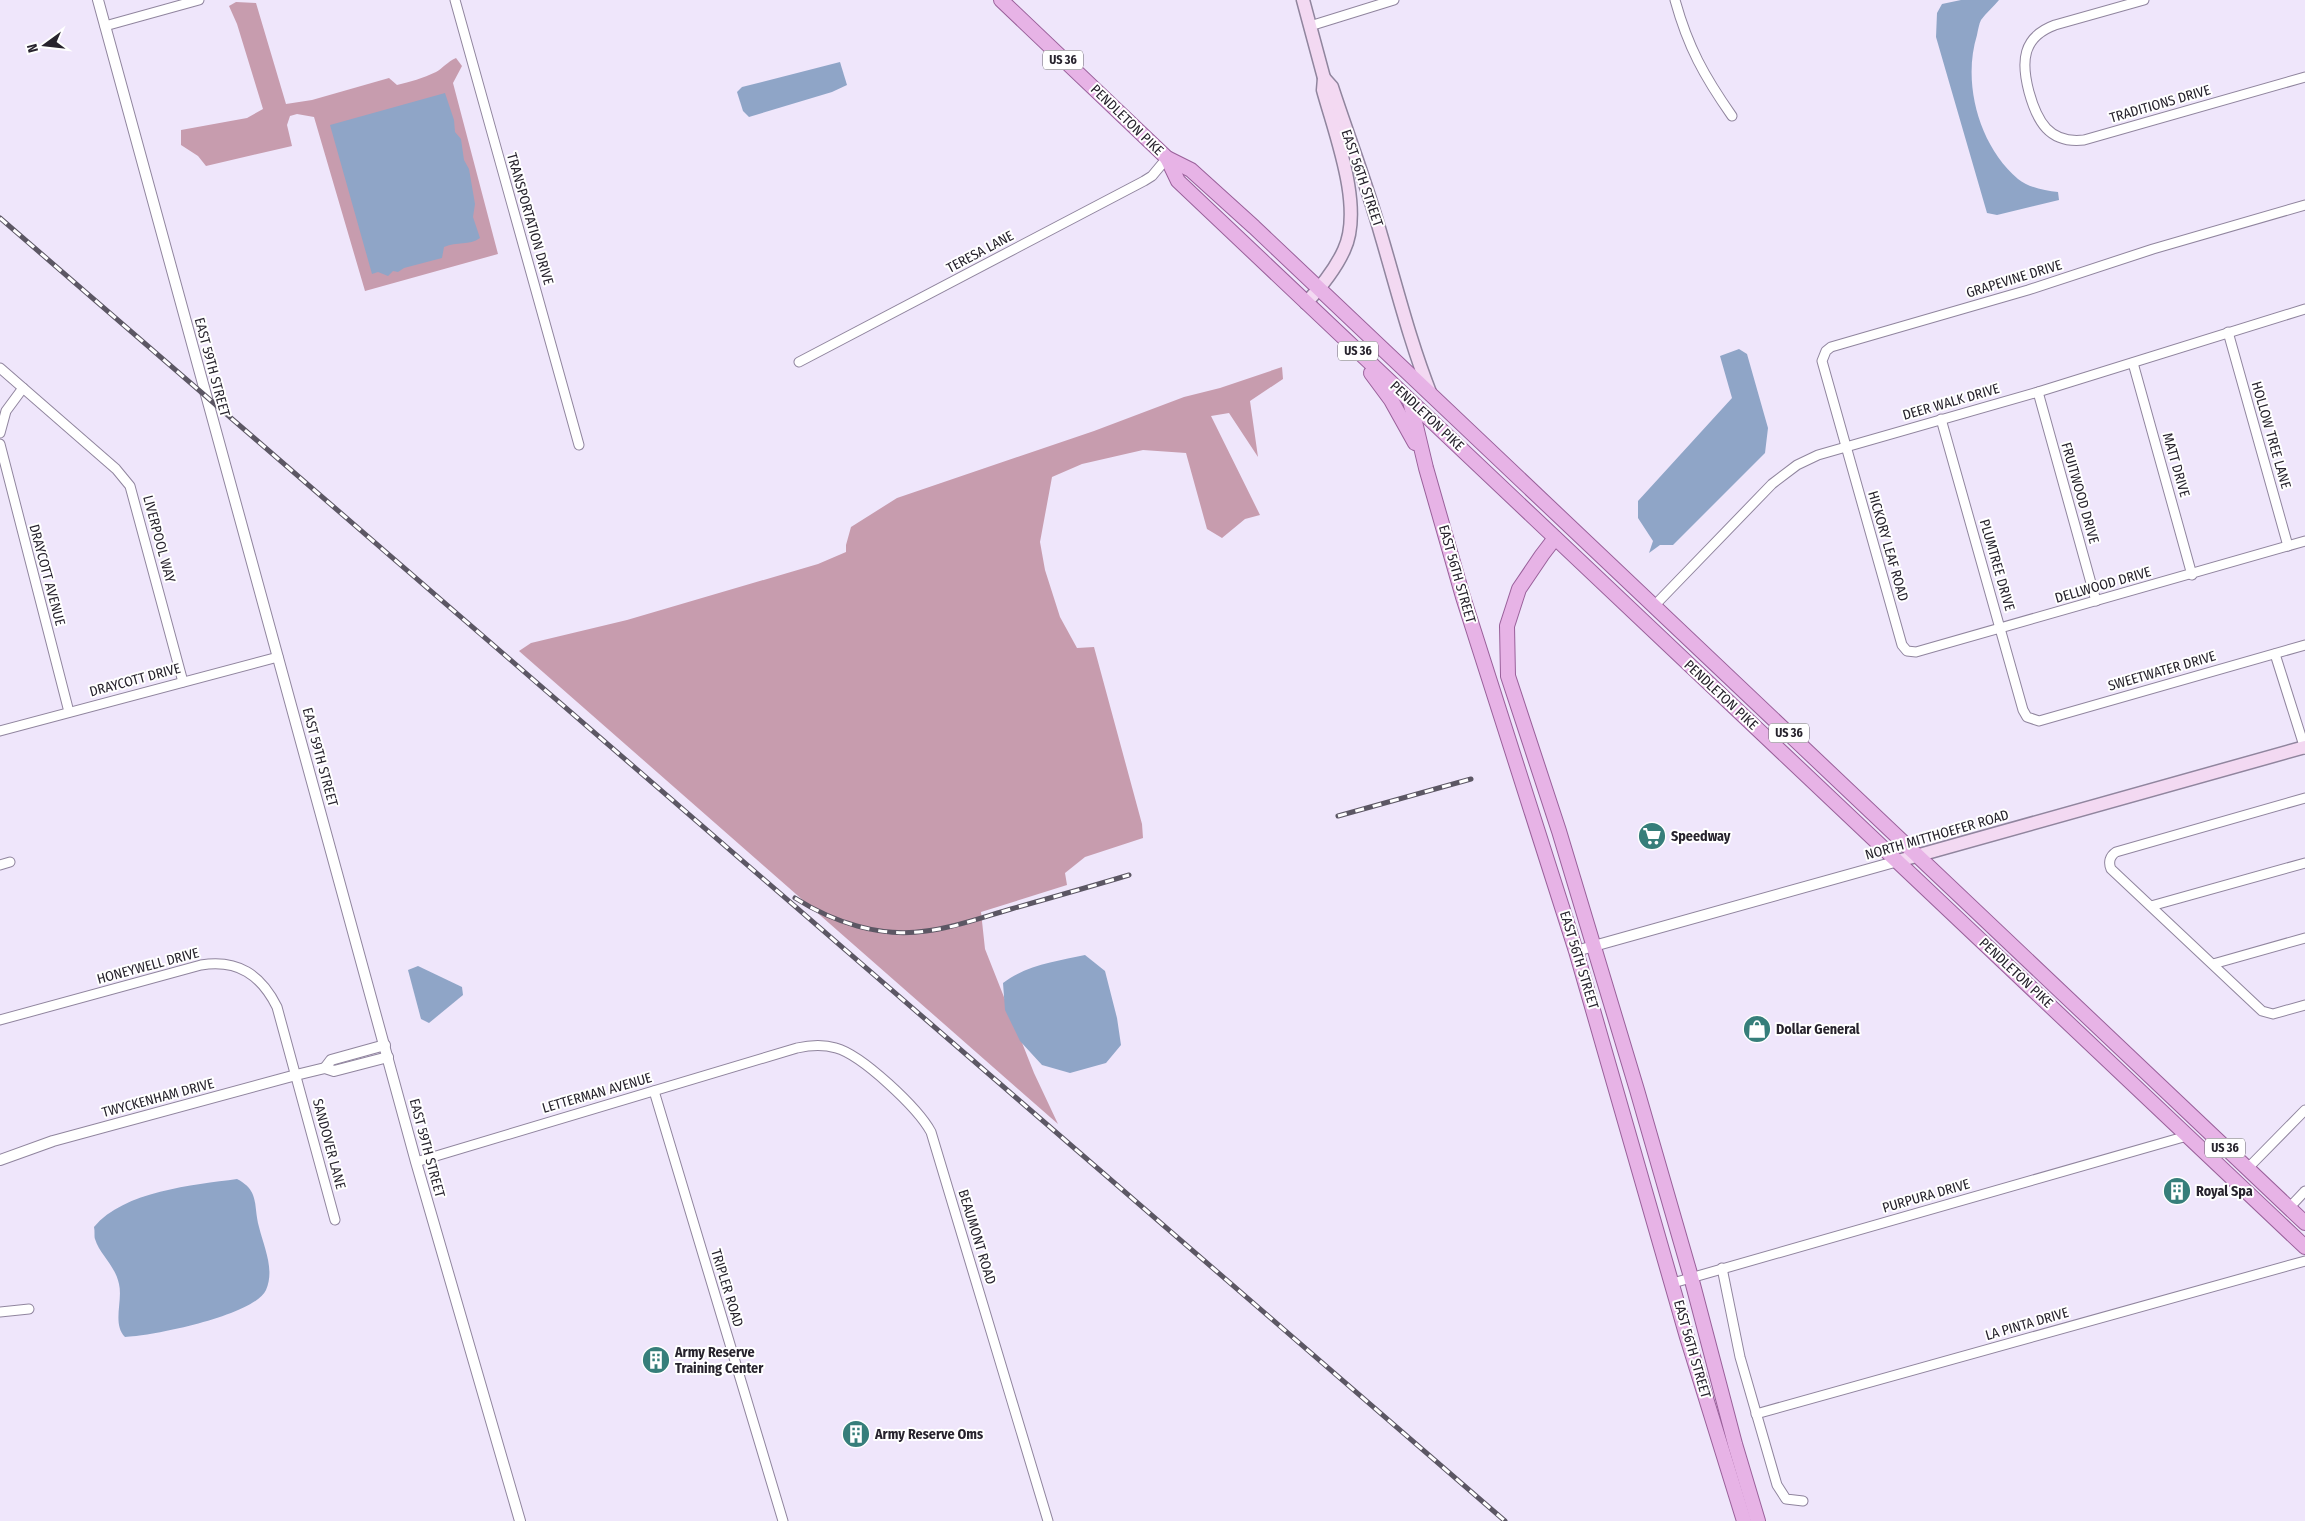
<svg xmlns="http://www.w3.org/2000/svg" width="2305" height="1521" viewBox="0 0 2305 1521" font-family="'Fira Sans Condensed',sans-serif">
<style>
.forest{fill:#c79cae}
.water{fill:#8fa5c7}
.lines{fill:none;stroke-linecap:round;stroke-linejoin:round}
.minor-casing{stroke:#90859e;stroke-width:11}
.tertiary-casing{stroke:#90859e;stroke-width:12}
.secondary-casing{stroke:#90859e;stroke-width:15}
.primary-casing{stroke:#99609a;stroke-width:16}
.minor{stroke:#fff;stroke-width:9}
.tertiary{stroke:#fff;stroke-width:10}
.secondary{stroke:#f3d9f2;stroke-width:12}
.primary{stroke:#e7b3e6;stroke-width:14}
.rail-casing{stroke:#5c5764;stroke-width:5}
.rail{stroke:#fff;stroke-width:3;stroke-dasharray:9;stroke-linecap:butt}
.labels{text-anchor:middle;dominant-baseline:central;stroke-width:4;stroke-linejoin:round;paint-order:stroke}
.shield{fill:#fff;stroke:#68656c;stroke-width:1}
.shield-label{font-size:12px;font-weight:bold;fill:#27232d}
.street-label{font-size:14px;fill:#27232d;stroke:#fff}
.poi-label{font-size:14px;font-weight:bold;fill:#27232d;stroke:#fff;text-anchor:start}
</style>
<rect width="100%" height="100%" fill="#efe6fb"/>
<g class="forest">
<path d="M236,2L256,3L286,104L312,100L389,78L397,85C410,82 423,78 436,72C443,68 447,62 456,58L462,66L453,83L498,254L365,291L314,117L297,114L290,116L287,125L292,146L206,166L198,156L181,145V130L247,118L263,109L237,24L229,6Z"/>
<path d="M1282,367L1283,379L1250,401L1258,457L1229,413L1211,416L1260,515L1245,519L1222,538L1207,529L1186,453L1143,450L1082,464L1052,477L1040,542L1045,570L1060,617L1077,648L1094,647L1142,824L1143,838L1085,857L1065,873L1067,885L981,912L985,949L1034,1073L1058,1124L519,651L531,643L627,620L818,564L846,552V545L851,527L897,498L1094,431L1184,397L1220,388Z"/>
</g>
<g class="water">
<path d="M1961,0H1999C1994,6 1986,13 1981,20C1979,24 1978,30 1977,35C1962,83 1979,146 2018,179C2028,187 2044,191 2058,192L2059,200L1997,215L1987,213L1936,37L1937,13L1942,4Z"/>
<path d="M840,62L847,85L832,92L749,117L743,111L737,92L742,87Z"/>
<path d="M445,93L454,120L455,132L461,139L464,160L469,169L475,204L473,217L480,238C469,246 457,241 444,247L442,258L404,268L398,272L393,271L388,276L378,272L372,274L330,125Z"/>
<path d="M1739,349L1747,354L1768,428L1765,453L1673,545H1660L1649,553L1653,541L1638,518V501L1732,398L1720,356Z"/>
<path d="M1085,955L1105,971L1117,1018L1121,1045L1106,1063L1070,1073L1042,1065L1020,1041L1005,1010L1003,983C1026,965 1058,961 1085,955Z"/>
<path d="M418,966L462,987L463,995L429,1023L421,1019L408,970Z"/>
<path d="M237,1179C260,1191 253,1205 259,1227C264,1247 275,1270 266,1290C255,1315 153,1336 125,1337C112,1324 123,1301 119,1284C115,1265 100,1255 95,1239C94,1236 95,1231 94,1227C124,1191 193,1185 237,1179Z"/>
</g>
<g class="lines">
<defs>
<g id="minor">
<path d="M455,0L579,445"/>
<path d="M1675,0C1688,47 1704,76 1732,116"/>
<path d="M2144,0L2055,25C2022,37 2021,62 2029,92C2037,121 2049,144 2084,140L2305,77"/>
<path d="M105,26L199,0"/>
<path d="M1310,26L1394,0"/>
<path d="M2305,205L2153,249L2028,290L1831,347L1826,351L1822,361L1902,645L1907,651L1916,652L2305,541"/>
<path d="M2228,332L2288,546"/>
<path d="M799,362L1144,181L1152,176L1167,158"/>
<path d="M2133,363L2192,575"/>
<path d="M0,368L116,469L130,486L183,682"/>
<path d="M2038,392L2096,601"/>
<path d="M1941,419L2023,710L2027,717L2039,721L2305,645"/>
<path d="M0,433L6,411L23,388"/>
<path d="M0,444L69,712"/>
<path d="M1655,605L1772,484L1797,465L1818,455L2038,392L2305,309"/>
<path d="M2275,654L2305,749"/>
<path d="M0,731L278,657"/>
<path d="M2305,798L2116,852C2110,856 2108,862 2111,869L2262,1011L2273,1014L2305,1005"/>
<path d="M0,865L10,862"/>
<path d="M2151,906L2305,863"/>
<path d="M2213,964L2305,938"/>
<path d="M0,1020L201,965C238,959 261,975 277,1007L335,1220"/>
<path d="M654,1091L783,1521"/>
<path d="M416,1162L797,1048C810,1045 823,1044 836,1048C862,1055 918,1108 931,1132L1048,1521"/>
<path d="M2247,1169L2305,1110"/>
<path d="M2289,1208L2305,1191"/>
<path d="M1722,1268L1740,1357L1777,1485L1786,1499L1803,1501"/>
<path d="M1673,1283L2187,1136"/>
<path d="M0,1312L29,1309"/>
<path d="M1756,1414L2305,1261"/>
</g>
<g id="tertiary">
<path d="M98,0L416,1162L520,1521"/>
<path d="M1576,951L1898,861"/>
<path d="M325,1068L331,1060L385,1045"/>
<path d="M0,1160L53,1141L296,1075L325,1068L334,1071L388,1057"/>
</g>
<g id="secondary">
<path d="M1303,0L1324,78L1323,90C1335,134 1364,208 1344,250C1335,270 1321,287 1306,303"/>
<path d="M1324,78L1332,87C1348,136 1367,185 1381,235C1397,289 1410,342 1431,395"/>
<path d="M1898,861L2305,747"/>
</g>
<g id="primary">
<path d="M1001,0L1167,158L1191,170L1254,227L2305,1223"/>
<path d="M1167,158L1178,181L2305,1247"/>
<path d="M1371,373L1391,400L1415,443"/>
<path d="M1410,401L1426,468L1463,597L1576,951L1687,1337L1744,1521"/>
<path d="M1555,538L1542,555L1519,589L1507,626L1508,676L1559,831L1637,1090L1691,1277L1735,1444L1758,1521"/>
</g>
</defs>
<use href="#minor" class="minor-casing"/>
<use href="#tertiary" class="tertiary-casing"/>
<use href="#secondary" class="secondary-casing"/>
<use href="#primary" class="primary-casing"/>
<use href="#minor" class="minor"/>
<use href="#tertiary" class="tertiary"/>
<use href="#secondary" class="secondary"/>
<use href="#primary" class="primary"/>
<defs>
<g id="rail">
<path d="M0,218L1505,1521"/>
<path d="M1338,816L1471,779"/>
<path d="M795,898C833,922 880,938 926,931C954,928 983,917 1011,909C1050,898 1089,887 1129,875"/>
</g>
</defs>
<use href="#rail" class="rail-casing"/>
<use href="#rail" class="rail"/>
</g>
<defs>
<symbol id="supermarket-disc" viewBox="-11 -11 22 22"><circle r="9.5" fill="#367e7a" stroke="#fff"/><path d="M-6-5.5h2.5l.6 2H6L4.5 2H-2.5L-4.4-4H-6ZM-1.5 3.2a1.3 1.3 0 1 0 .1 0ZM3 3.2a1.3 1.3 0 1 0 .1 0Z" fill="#fff"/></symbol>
<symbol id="shop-disc" viewBox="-11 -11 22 22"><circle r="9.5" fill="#367e7a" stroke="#fff"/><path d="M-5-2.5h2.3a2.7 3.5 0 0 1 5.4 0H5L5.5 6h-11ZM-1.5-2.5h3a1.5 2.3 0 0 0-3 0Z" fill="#fff"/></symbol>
<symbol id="building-disc" viewBox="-11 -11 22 22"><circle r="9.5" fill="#367e7a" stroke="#fff"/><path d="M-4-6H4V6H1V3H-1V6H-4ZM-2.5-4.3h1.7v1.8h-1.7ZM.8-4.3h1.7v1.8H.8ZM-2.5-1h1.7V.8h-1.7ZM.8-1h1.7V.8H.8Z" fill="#fff"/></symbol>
</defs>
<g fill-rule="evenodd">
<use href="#supermarket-disc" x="1636" y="820" width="32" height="32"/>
<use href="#shop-disc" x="1741" y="1013" width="32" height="32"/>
<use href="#building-disc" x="2161" y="1175" width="32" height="32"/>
<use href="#building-disc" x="640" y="1344" width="32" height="32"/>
<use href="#building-disc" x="840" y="1418" width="32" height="32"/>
</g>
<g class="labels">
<g class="shield">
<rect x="1043" y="50.5" width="40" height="19" rx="4"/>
<rect x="1338" y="341.5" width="40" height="19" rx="4"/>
<rect x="1769" y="723.5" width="40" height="19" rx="4"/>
<rect x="2205" y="1138.5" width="40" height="19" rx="4"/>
</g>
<g class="shield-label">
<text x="1063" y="60">US 36</text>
<text x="1358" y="351">US 36</text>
<text x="1789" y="733">US 36</text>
<text x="2225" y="1148">US 36</text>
</g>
<g class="street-label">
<text transform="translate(2160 104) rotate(-16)">TRADITIONS DRIVE</text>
<text transform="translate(1127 120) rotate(44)">PENDLETON PIKE</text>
<text transform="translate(1362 178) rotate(71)">EAST 56TH STREET</text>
<text transform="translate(530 219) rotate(74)">TRANSPORTATION DRIVE</text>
<text transform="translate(980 252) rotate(-28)">TERESA LANE</text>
<text transform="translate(2014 279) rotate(-17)">GRAPEVINE DRIVE</text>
<text transform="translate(212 367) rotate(75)">EAST 59TH STREET</text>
<text transform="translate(1951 402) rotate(-16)">DEER WALK DRIVE</text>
<text transform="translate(1427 416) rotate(43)">PENDLETON PIKE</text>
<text transform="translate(2271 435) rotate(74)">HOLLOW TREE LANE</text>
<text transform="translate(2176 465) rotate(74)">MATT DRIVE</text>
<text transform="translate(2080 493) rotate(74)">FRUITWOOD DRIVE</text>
<text transform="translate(159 539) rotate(75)">LIVERPOOL WAY</text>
<text transform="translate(1888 546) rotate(74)">HICKORY LEAF ROAD</text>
<text transform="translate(1997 565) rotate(74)">PLUMTREE DRIVE</text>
<text transform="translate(1457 574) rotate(74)">EAST 56TH STREET</text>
<text transform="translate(47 575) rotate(75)">DRAYCOTT AVENUE</text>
<text transform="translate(2103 585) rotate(-16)">DELLWOOD DRIVE</text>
<text transform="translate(2162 671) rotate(-16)">SWEETWATER DRIVE</text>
<text transform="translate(135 680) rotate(-15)">DRAYCOTT DRIVE</text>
<text transform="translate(1721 695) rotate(43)">PENDLETON PIKE</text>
<text transform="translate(320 757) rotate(75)">EAST 59TH STREET</text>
<text transform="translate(1937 835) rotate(-16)">NORTH MITTHOEFER ROAD</text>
<text transform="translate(1579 960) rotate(73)">EAST 56TH STREET</text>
<text transform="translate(148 966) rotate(-15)">HONEYWELL DRIVE</text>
<text transform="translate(2016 973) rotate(43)">PENDLETON PIKE</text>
<text transform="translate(597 1093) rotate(-16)">LETTERMAN AVENUE</text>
<text transform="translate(158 1098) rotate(-15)">TWYCKENHAM DRIVE</text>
<text transform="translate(329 1144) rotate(75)">SANDOVER LANE</text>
<text transform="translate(427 1148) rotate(75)">EAST 59TH STREET</text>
<text transform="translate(1926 1196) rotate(-16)">PURPURA DRIVE</text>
<text transform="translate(977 1237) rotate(73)">BEAUMONT ROAD</text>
<text transform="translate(727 1288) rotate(73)">TRIPLER ROAD</text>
<text transform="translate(2027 1324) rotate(-16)">LA PINTA DRIVE</text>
<text transform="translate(1692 1349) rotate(74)">EAST 56TH STREET</text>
</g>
<g class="poi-label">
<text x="1671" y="836">Speedway</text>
<text x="1776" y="1029">Dollar General</text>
<text x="2196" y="1191">Royal Spa</text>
<text x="675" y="1352">Army Reserve<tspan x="675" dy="16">Training Center</tspan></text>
<text x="875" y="1434">Army Reserve Oms</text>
</g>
</g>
<g transform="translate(45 45) rotate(255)" stroke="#ffffff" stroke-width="4" paint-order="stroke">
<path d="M0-4L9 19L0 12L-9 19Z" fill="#27232d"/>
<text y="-8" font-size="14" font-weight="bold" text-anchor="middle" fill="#27232d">N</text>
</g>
</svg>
